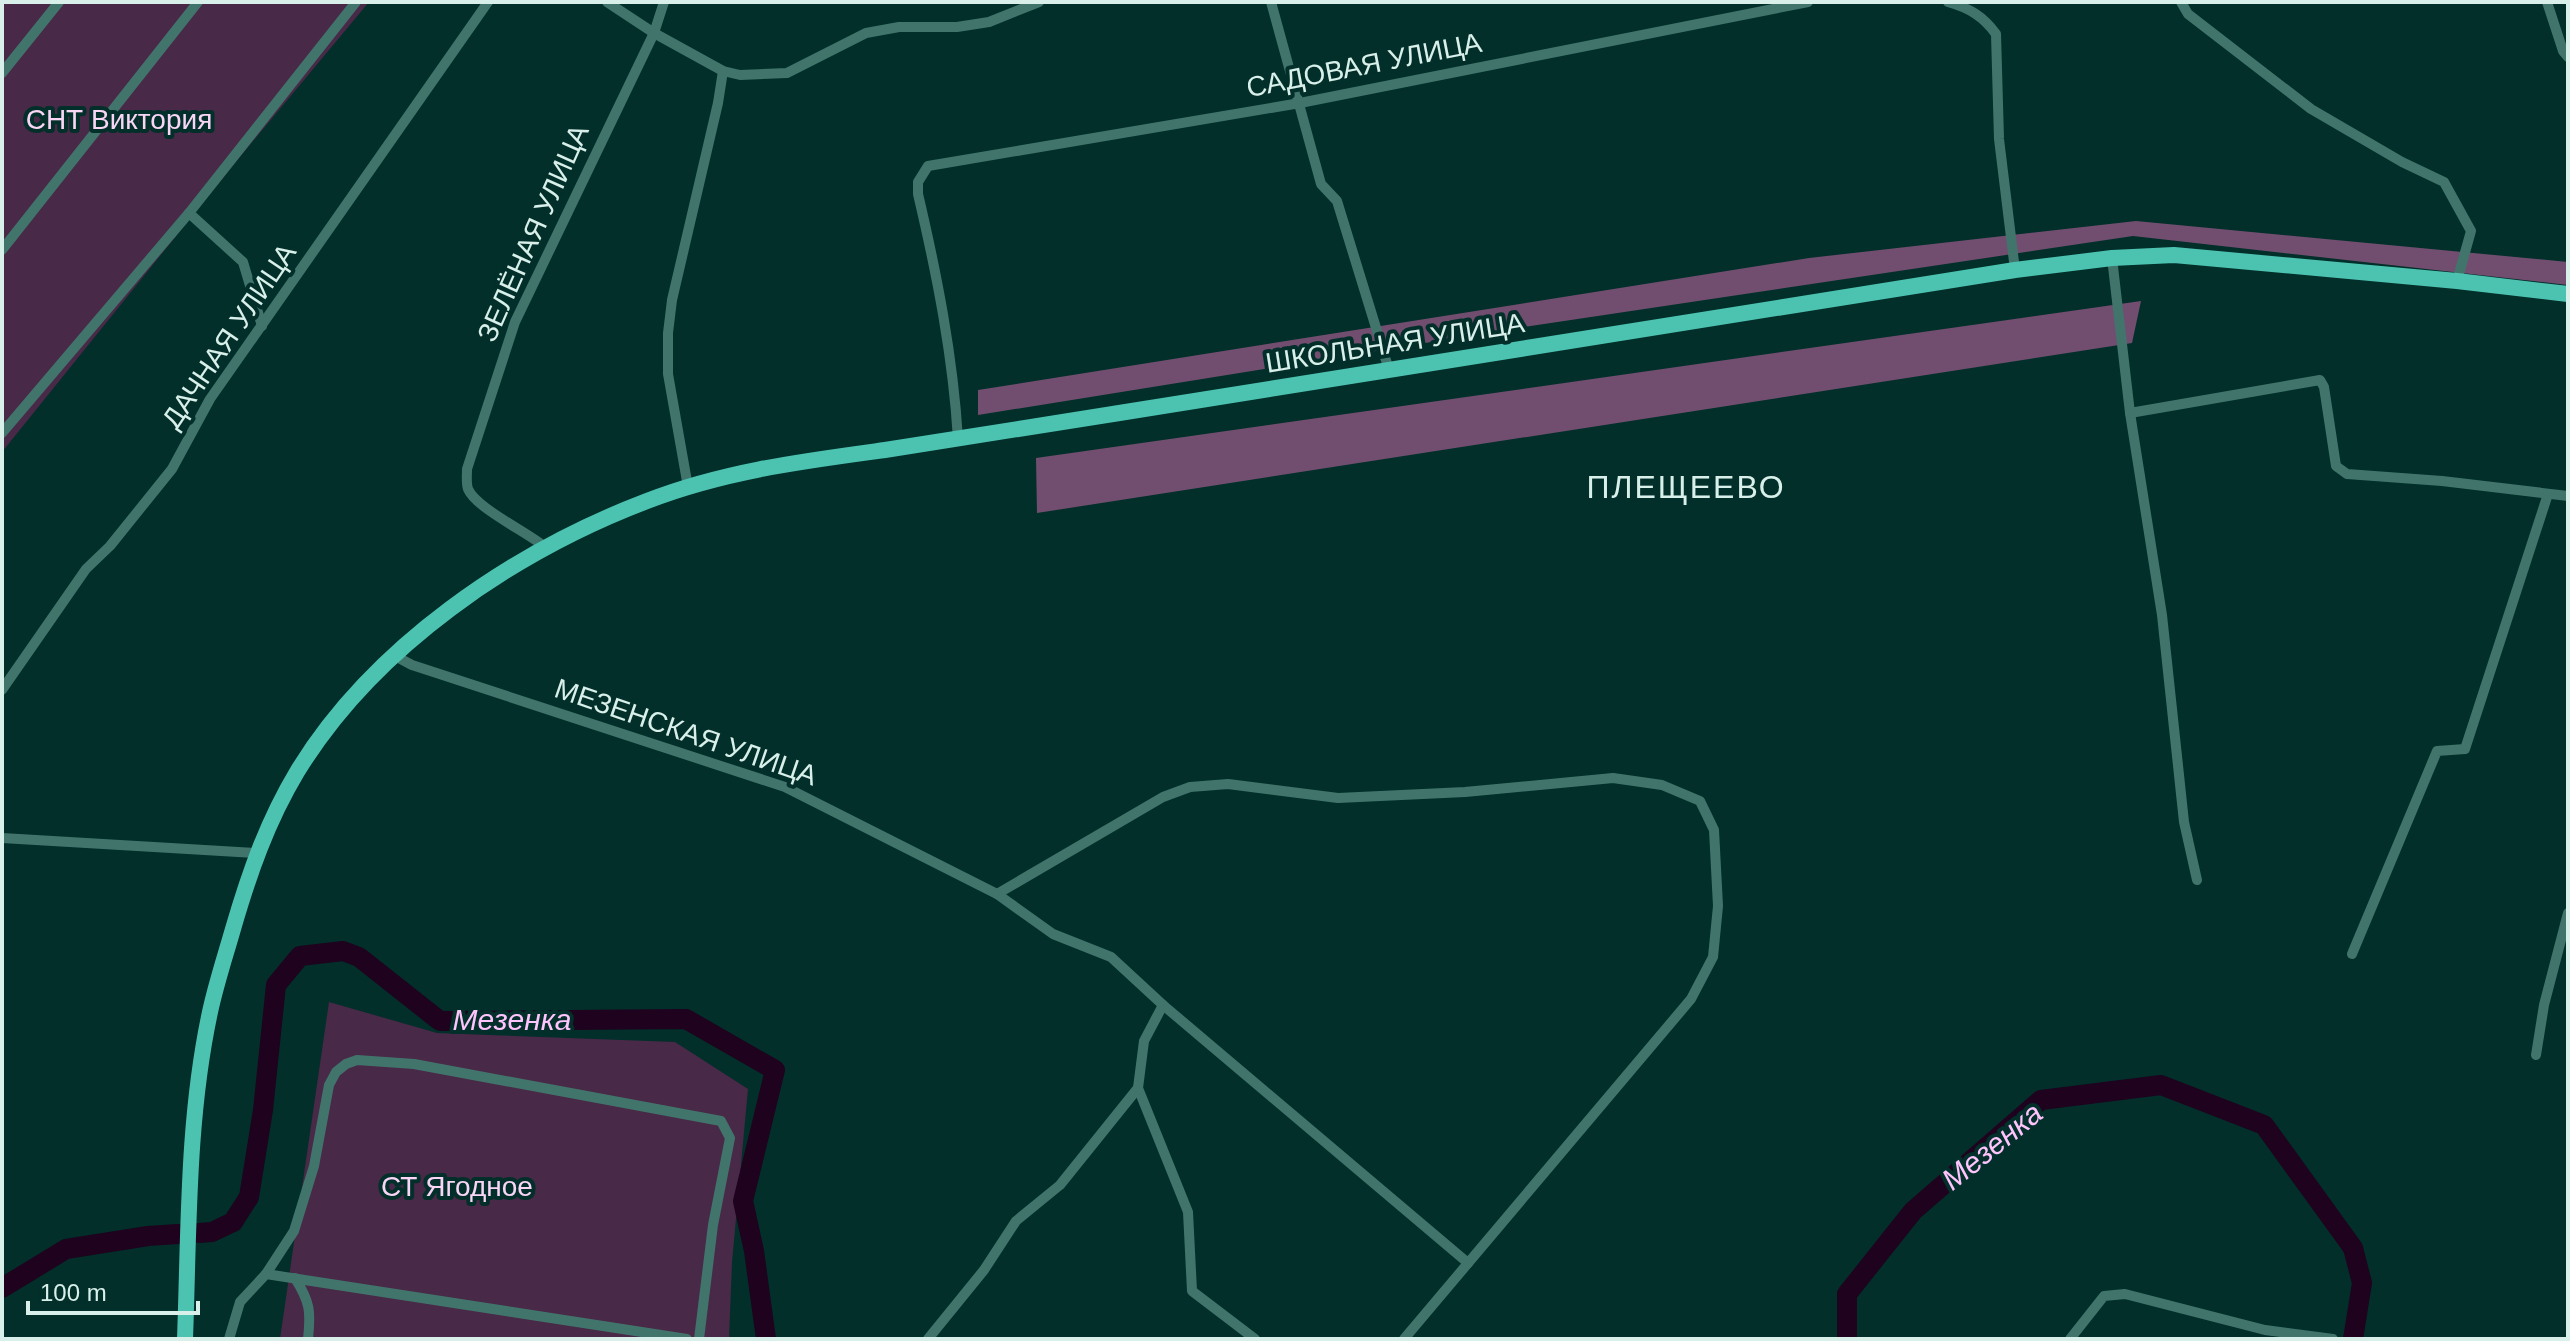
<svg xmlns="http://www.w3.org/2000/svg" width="2570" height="1341" viewBox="0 0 2570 1341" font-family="Arial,sans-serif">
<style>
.green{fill:#482947}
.forest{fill:#714e6f}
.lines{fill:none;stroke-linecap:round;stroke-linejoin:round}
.river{stroke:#1e021e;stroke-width:20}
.minor{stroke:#41756c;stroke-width:10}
.primary{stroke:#4cc3b1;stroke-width:16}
.labels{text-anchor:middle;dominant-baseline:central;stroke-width:8;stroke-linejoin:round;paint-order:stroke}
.street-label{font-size:28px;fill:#d8efea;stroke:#022f2a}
.park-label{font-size:28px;fill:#f9d5f6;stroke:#022f2a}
.water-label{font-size:30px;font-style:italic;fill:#ffc4fc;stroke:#022f2a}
.quarter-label{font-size:32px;letter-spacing:2px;fill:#d8efea;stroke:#022f2a}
</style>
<rect width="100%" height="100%" fill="#022f2a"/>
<g class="green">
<path d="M2,2H369L239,158L2,452Z"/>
<path d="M329,1002L437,1033L675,1042L748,1089L732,1262L729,1339H280Z"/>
</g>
<g class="forest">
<path d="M2136,221L2568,262V285L2133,236L1518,328L978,415V390L1809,258Z"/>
<path d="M2141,301L2132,343L1037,513L1036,458Z"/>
</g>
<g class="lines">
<g class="river">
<path d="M199,1233L212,1232L233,1222L249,1197L263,1110L276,985L300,956L343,951L359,957L440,1021L686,1019L775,1070L743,1201L754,1251L766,1339"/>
<path d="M2,1288L66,1249L148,1236L178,1234"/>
<path d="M1847,1339V1294L1913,1211L2041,1100L2161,1085L2264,1125L2353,1248L2362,1283L2353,1339"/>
</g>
<g class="minor">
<path d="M607,2L654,33L723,71L740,75L787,73L866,33L899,27H957L989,22L1039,2"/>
<path d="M1271,2L1321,184L1337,201L1389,370"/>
<path d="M1948,2C1969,8 1983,16 1996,34L1999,139L2015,270"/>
<path d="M2181,2L2188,14L2311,109L2402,162L2444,182L2471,231L2457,281"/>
<path d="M2547,2L2563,51L2568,57"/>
<path d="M2,73L59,2"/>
<path d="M189,213L243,262L262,326"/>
<path d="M2,250L198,2"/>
<path d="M2112,258L2130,413L2320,380L2324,387L2336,466L2347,474L2442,481L2568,496"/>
<path d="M2130,413L2162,615L2184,822L2197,880"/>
<path d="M2,433L189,213L356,2"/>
<path d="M958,439C953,356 937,275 918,194V182L928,166L1300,103L1808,2"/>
<path d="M688,487L668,374V333L672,300L718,103L723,71"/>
<path d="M545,547C527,532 476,508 468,489C466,483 467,475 467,469L515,322L654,33L664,2"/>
<path d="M395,656L412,665L785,787L997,894L1053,934L1111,957L1163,1005L1468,1263"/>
<path d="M2,690L86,569L110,546L172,469L210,399L488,2"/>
<path d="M2,838L255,853"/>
<path d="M997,894L1163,797L1190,787L1228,784L1338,798L1465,792L1613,778L1662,785L1700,801L1714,830L1718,906L1713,957L1691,999L1404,1339"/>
<path d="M2352,954L2437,751L2465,749L2548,494"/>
<path d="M1163,1005L1144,1041L1138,1088L1188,1212L1192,1291L1255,1339"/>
<path d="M2536,1055L2544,1005L2568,913"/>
<path d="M266,1274L294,1231L314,1166L329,1085L336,1072L346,1064L357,1060L414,1064L721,1121L730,1138L713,1225L699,1339"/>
<path d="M295,1278C310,1302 311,1311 308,1339"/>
<path d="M229,1339L240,1302L266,1274L687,1339"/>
<path d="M928,1339L984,1270L1016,1221L1060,1185L1138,1088"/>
<path d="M2070,1339L2104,1296L2125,1294L2265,1330L2333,1339"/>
</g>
<path class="primary" d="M185,1339C189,1230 187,1119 210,1012C216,984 225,957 233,929C249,874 267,822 297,772C373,647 513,552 647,501C724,471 804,461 885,450C961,438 1037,426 1113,414C1414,366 1715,318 2015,270L2112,258L2174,255L2457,281L2568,294"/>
</g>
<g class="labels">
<g class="street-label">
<text transform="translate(1364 65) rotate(-11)">САДОВАЯ УЛИЦА</text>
<text transform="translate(533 233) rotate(-66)">ЗЕЛЁНАЯ УЛИЦА</text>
<text transform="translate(229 336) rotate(-56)">ДАЧНАЯ УЛИЦА</text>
<text transform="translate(1395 343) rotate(-9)">ШКОЛЬНАЯ УЛИЦА</text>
<text transform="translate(686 732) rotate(19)">МЕЗЕНСКАЯ УЛИЦА</text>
</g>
<g class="park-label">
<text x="119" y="119">СНТ Виктория</text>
<text x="457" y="1186">СТ Ягодное</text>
</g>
<g class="water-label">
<text x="512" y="1019">Мезенка</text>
<text transform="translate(1992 1146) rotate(-39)">Мезенка</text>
</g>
<g class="quarter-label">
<text x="1686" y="487">ПЛЕЩЕЕВО</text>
</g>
</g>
<rect width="2570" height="1341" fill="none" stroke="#d8efea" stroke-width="8"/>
<path d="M28 1301v12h170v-12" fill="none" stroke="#d8efea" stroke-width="4"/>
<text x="40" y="1301" font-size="24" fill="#d8efea" stroke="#022f2a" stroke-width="6" paint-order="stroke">100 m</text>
</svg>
